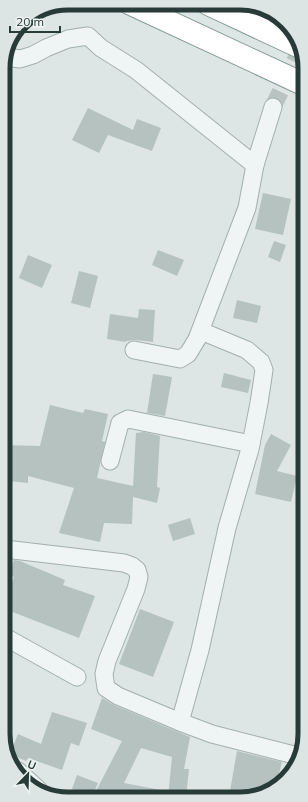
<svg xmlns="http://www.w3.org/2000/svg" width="308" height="802" viewBox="0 0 308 802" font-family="Mulish,sans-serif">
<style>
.building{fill:#b5c2c0}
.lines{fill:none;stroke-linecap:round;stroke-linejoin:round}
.street-tunnel{stroke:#b9c4c2;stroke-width:17;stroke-dasharray:17 8;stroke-linecap:butt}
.street-casing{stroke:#a3afad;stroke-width:19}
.highway-casing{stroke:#869b97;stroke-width:24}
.street{stroke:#eff4f4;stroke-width:17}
.highway{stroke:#fff;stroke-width:22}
.rim{fill:none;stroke:#283b38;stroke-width:5}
</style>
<rect width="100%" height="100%" fill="#dde6e4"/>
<g class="building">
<path d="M88,108L133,130L137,119L161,128L152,151L108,135L99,153L72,140Z"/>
<path d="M263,193L291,199L283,235L255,229Z"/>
<path d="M274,241L286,245L280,262L268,257Z"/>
<path d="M158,250L184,260L177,276L152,265Z"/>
<path d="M28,255L52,265L42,288L19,278Z"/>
<path d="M79,271L98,276L90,308L71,303Z"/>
<path d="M237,300L261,306L257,323L233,318Z"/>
<path d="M139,309L155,310L153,342L136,340L126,341V342L107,339L110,314L138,318Z"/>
<path d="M224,373L251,380L248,393L221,387Z"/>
<path d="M153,374L172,377L165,416L147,413Z"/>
<path d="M50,405L83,413L85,409L108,414L102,441L105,442L97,478L133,486L136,433L144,432L160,436L157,487L160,488L157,503L133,497L132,524L104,523L100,542L59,533L74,488L28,476V483L9,481L10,471L4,470V445L40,446Z"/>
<path d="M271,434L291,445L277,471L297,476L291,502L255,494L265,445Z"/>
<path d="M190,518L195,534L173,541L168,525Z"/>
<path d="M14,560L20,561L65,580L63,585L95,596L79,638L5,609V601L14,577L8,575Z"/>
<path d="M140,609L174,622L153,677L119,664Z"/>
<path d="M102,698L114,705L190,737L184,769H189L186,797H168L172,757L141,748L124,783L166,791L165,797H129L96,791L122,741L91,729Z"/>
<path d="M52,712L87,723L79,746L71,743L62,770L28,758L26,761L10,754L18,734L41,744Z"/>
<path d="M237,751L282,762L276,785L257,797H229Z"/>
<path d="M77,775L98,783L92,797L72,789Z"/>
</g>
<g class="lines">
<path class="street-tunnel" d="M273,107L301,48"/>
<defs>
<g id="street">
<path d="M6,57L20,59L33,55L46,48L68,39L88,36L101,48L136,70L255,165"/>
<path d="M201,331L247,350L261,362L264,370L259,403L250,449L227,528L200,650L180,722L212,734L298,756"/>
<path d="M134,350L180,359L188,354L197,339L247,208L255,165L273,107"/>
<path d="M110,461L120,423L128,419L251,444"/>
<path d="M5,549L124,563L132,566L137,570L139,577L136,589L107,661L104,674L106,688L118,696L180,722"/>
<path d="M5,637L77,677"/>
<path d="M18,771L39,790"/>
</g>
<g id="highway">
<path d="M129,3L303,84"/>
<path d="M208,4L300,47"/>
</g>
</defs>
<use href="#street" class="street-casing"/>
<use href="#highway" class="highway-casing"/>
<use href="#street" class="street"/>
<use href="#highway" class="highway"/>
</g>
<path d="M0 0H308V802H0ZM68 10H240A58 58 0 0 1 298 68V734A58 58 0 0 1 240 792H68A58 58 0 0 1 10 734V68A58 58 0 0 1 68 10Z" fill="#dce5e3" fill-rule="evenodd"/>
<path class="rim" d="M68 10H240A58 58 0 0 1 298 68V734A58 58 0 0 1 240 792H68A58 58 0 0 1 10 734V68A58 58 0 0 1 68 10Z"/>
<g transform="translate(28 774) rotate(23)" stroke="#ecf4f2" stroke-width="3" paint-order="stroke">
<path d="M0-3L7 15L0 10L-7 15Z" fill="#283b38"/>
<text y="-6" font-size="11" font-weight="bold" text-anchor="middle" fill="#283b38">U</text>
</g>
<path d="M10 26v6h50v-6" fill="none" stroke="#283b38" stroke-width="2"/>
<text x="16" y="26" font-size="12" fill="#283b38" stroke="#ecf4f2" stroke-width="3" paint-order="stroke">20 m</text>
</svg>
